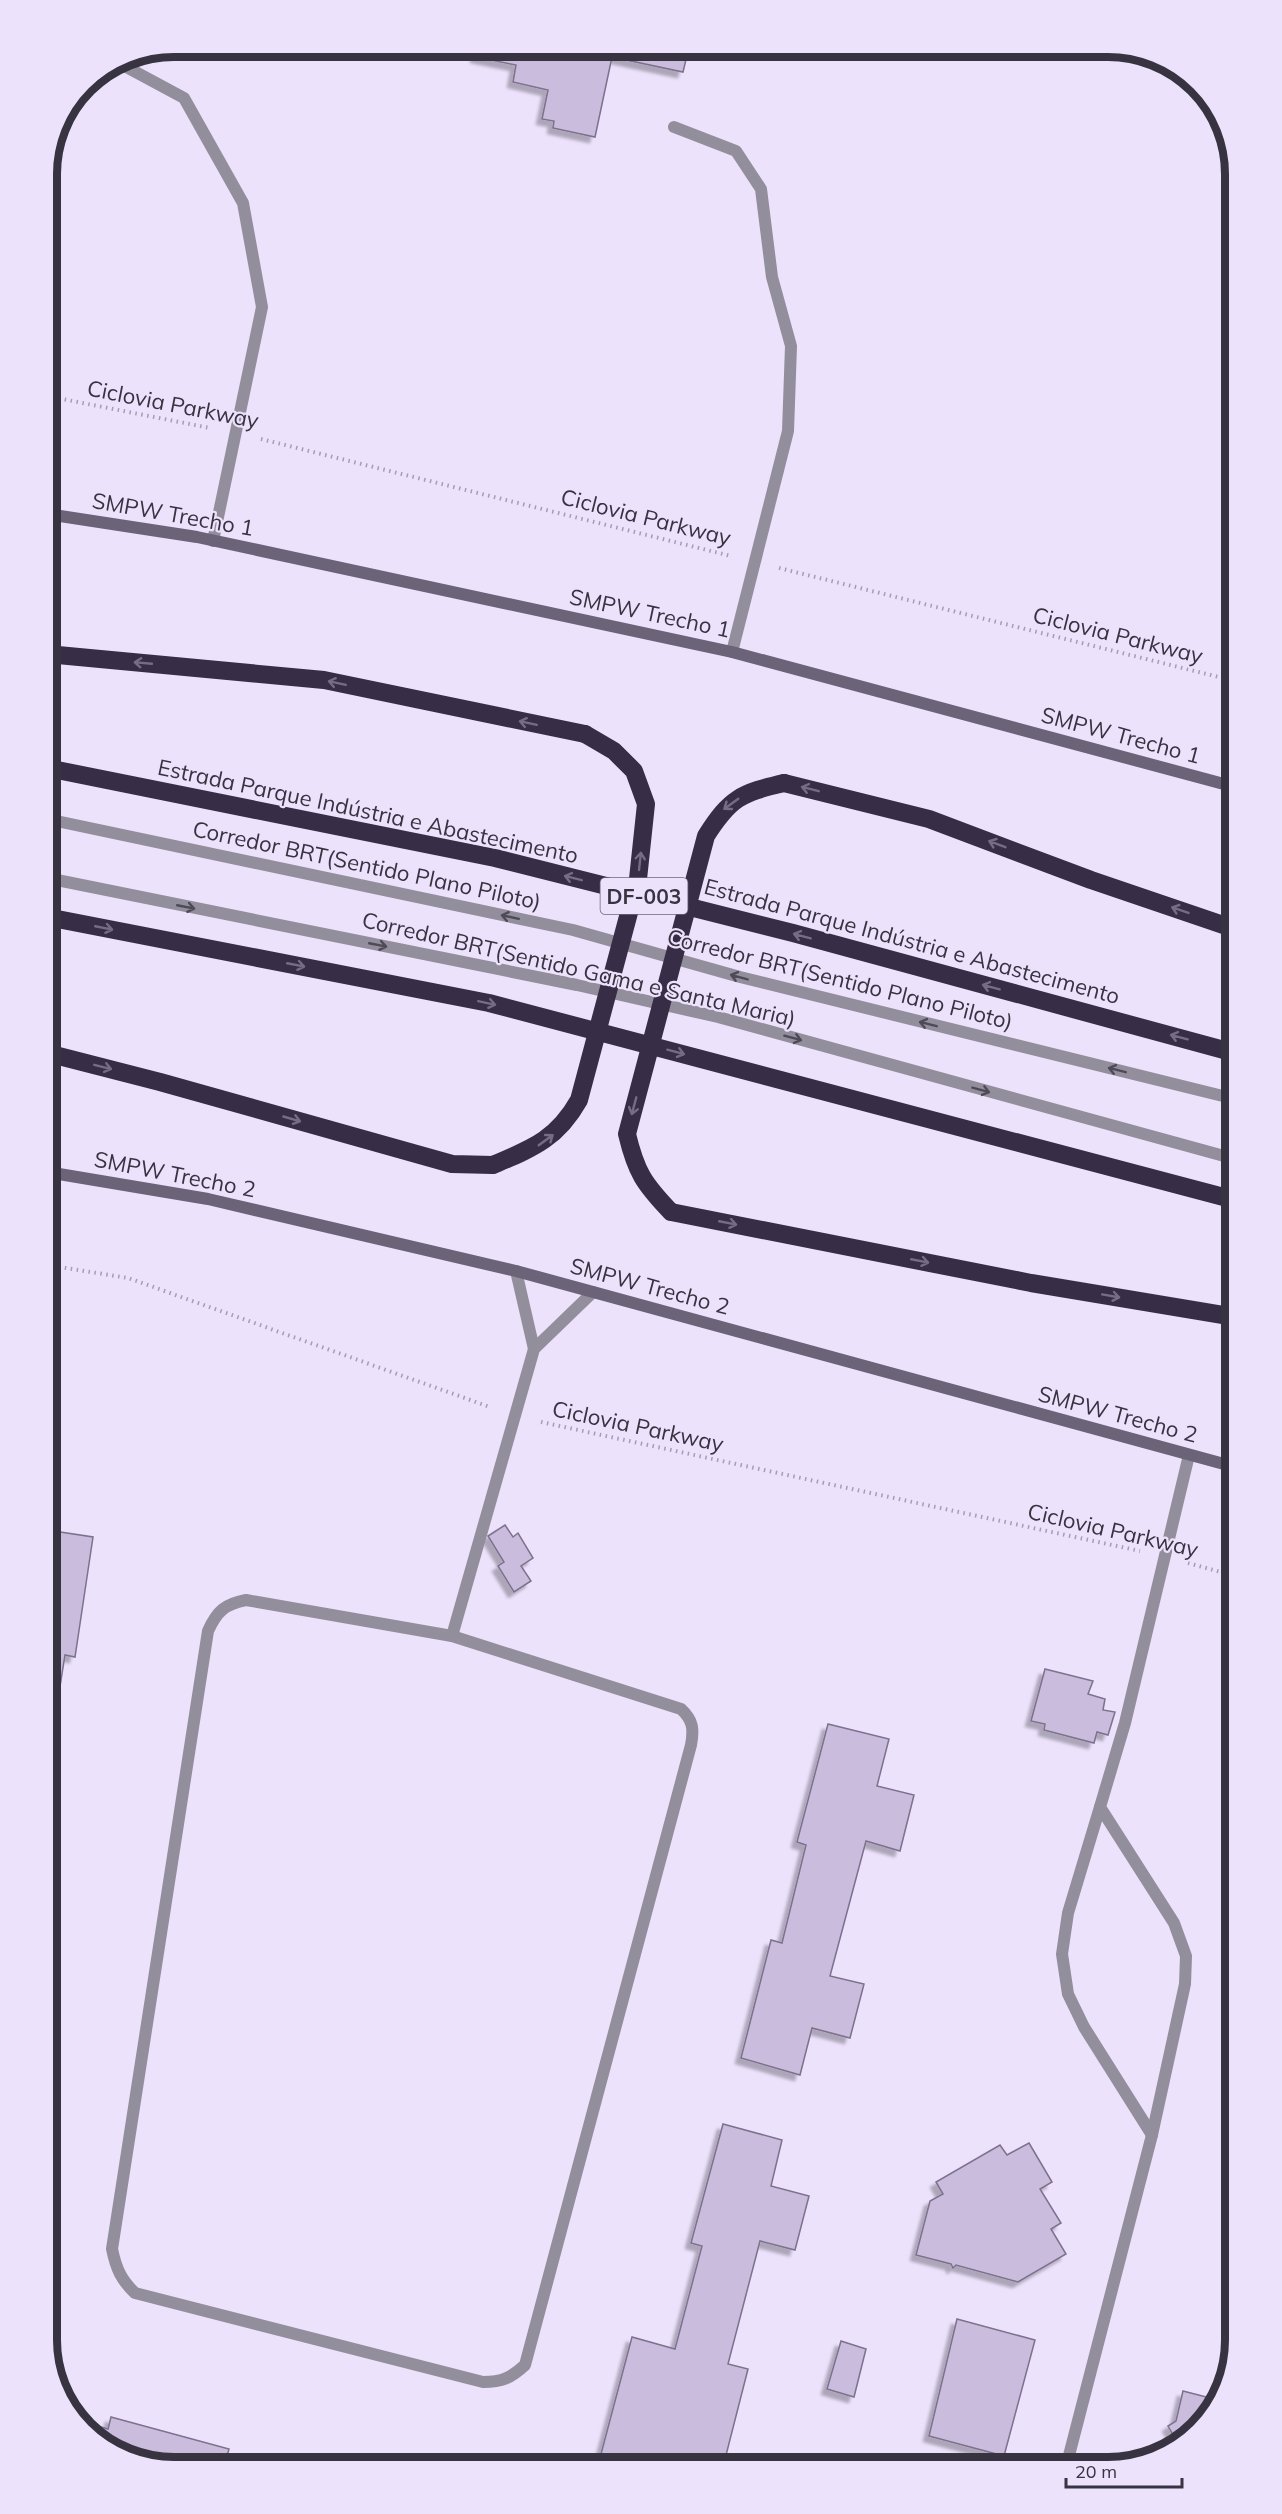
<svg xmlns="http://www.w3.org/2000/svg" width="1282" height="2514" viewBox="0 0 1282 2514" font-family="Mulish,sans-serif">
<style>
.building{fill:#c9bcdc;stroke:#7d718e;stroke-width:1.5;filter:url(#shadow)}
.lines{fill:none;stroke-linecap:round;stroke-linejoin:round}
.path{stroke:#a59db2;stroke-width:4;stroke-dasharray:1.5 4.5;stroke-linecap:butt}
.lane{stroke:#938e9b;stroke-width:12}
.street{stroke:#938e9b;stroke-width:12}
.secondary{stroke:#6b6377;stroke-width:12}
.highway{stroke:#382d46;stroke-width:18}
.highway-bridge{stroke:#382d46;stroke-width:18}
.oneway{stroke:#776c86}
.oneway2{stroke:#4f4a57}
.labels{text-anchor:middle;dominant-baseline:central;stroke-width:4.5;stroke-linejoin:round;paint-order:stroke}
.shield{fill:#ece2fc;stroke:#6e6878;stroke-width:1.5}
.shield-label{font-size:21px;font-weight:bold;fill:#383340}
.street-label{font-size:22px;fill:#383340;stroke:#ece2fc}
.rim{fill:none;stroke:#383340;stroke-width:8}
</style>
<defs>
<filter id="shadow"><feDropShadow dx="-5.5" dy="5.5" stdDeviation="1.5" flood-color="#0004"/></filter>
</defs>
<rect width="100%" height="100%" fill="#ece2fc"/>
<g class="building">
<path d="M478,47H689L683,72L612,57L595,137L553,128L554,121L542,119L548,90L513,82L516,65L476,57Z"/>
<path d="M505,1525L513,1537L518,1533L533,1558L521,1566L531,1581L514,1592L498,1566L504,1562L488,1536Z"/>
<path d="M47,1530L93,1537L75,1657L65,1655L53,1731L49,1756L60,1758L47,1842Z"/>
<path d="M1045,1669L1093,1681L1088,1694L1105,1699L1103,1710L1115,1712L1108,1735L1097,1732L1094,1743L1044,1730L1045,1724L1031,1721Z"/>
<path d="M828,1724L889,1739L877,1786L914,1795L900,1851L866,1841L830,1976L864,1984L850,2038L812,2028L800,2075L741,2058L771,1940L782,1943L806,1845L797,1842Z"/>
<path d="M723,2124L782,2140L771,2186L809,2196L795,2250L760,2241L728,2364L748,2369L723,2467H652L601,2454L632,2337L675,2349L702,2246L691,2243Z"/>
<path d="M1029,2143L1052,2182L1040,2189L1061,2223L1051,2229L1066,2254L1018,2282L956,2265L953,2268L951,2264L916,2255L930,2201L943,2194L936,2182L1000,2145L1007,2155Z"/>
<path d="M957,2319L1035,2340L1004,2456L929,2436Z"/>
<path d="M841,2341L866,2349L854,2397L827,2389Z"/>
<path d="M1183,2391L1214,2399L1218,2397L1214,2411L1165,2451L1163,2447L1176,2440L1168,2426L1176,2421Z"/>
<path d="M111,2417L229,2449L224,2467H166L103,2446L84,2422L108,2429Z"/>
</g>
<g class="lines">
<g class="path">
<path d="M47,396L210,428"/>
<path d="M261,439L731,556"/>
<path d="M779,568L1235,681"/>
<path d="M47,1265L128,1278L490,1407"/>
<path d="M541,1422L1140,1551"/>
<path d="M1188,1563L1235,1576"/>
</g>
<g class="lane">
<path d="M47,819L573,930L740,977L1235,1099"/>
<path d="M47,878L577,985L718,1017L1235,1159"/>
</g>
<g class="street">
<path d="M117,62L184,98L243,203L262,307L213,541"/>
<path d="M674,127L736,151L761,189L772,277L791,346L788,431L732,652"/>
<path d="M516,1271L534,1349"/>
<path d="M246,1600L452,1636L681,1709C693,1720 694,1729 691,1745L525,2365C511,2378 502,2382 483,2382L135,2293C121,2280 116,2268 112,2249L208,1631C217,1611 225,1604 246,1600Z"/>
<path d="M452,1636L534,1349L593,1292"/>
<path d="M1100,1807L1068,1913L1062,1954L1068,1994L1084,2027L1152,2135"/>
<path d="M1066,2467L1152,2135L1185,1984L1186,1956L1174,1923L1100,1807L1125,1723L1189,1455"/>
</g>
<g class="secondary">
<path d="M47,514L197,537L732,652L1235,787"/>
<path d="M47,1172L208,1199L516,1271L1235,1467"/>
</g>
<g class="highway">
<path d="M47,654L324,680L585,734"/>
<path d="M47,768L495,858L793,933L1235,1053"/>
<path d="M784,783L929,819L1091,880L1235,929"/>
<path d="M47,917L489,1003L1235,1200"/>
<path d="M47,1053L160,1082L452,1164L493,1165"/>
<path d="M671,1212L1031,1283L1235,1317"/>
</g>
<g class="highway-bridge">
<path d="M493,1165C533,1148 557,1139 579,1100L638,879L646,804L634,771L614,751L585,734"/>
<path d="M671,1212C644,1184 636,1172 627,1134L706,836C730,798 741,793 784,783"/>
</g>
</g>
<defs><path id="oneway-shaft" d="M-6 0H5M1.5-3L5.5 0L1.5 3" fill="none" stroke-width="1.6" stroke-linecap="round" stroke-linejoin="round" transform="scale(1.5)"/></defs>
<g class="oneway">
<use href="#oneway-shaft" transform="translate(143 663) rotate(-175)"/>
<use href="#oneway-shaft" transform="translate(337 683) rotate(-168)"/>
<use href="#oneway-shaft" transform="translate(528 723) rotate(-168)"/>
<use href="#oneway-shaft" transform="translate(810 789) rotate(-166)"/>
<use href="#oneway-shaft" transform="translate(731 804) rotate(144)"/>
<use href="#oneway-shaft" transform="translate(997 844) rotate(-159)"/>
<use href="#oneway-shaft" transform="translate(640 861) rotate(-84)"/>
<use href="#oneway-shaft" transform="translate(573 878) rotate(-166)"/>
<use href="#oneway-shaft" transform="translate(1180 910) rotate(-161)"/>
<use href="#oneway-shaft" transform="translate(104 928) rotate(11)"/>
<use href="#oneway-shaft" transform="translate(802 936) rotate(-165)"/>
<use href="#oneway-shaft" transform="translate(296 965) rotate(11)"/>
<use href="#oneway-shaft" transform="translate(991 987) rotate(-165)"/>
<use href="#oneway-shaft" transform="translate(487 1003) rotate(12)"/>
<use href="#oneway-shaft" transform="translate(1179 1037) rotate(-165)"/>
<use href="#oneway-shaft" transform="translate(676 1052) rotate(15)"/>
<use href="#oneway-shaft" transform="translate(103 1067) rotate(14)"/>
<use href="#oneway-shaft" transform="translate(634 1106) rotate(105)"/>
<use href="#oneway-shaft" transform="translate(292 1119) rotate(16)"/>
<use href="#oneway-shaft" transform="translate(546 1140) rotate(-36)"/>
<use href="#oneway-shaft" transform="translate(728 1223) rotate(11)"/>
<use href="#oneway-shaft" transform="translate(920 1261) rotate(11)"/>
<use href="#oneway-shaft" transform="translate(1111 1296) rotate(10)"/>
</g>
<g class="oneway2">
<use href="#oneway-shaft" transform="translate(186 907) rotate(11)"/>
<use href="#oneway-shaft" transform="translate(510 917) rotate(-168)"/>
<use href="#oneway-shaft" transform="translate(378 945) rotate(11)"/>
<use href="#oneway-shaft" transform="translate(739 977) rotate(-165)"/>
<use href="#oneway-shaft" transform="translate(928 1024) rotate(-166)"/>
<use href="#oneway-shaft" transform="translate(793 1038) rotate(15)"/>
<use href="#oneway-shaft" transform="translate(1117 1070) rotate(-166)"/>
<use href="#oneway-shaft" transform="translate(981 1090) rotate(15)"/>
</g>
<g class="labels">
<rect class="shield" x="600.5" y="878" width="87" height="36" rx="4.5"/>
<g class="shield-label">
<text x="644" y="896">DF-003</text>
</g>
<g class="street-label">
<text transform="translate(173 404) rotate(11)">Ciclovia Parkway</text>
<text transform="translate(173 514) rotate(10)">SMPW Trecho 1</text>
<text transform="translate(646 517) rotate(14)">Ciclovia Parkway</text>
<text transform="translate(650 613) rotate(12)">SMPW Trecho 1</text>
<text transform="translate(1118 635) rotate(14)">Ciclovia Parkway</text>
<text transform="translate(1121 735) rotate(15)">SMPW Trecho 1</text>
<text transform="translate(368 811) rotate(12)">Estrada Parque Indústria e Abastecimento</text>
<text transform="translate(367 865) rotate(12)">Corredor BRT(Sentido Plano Piloto)</text>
<text transform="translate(912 941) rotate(15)">Estrada Parque Indústria e Abastecimento</text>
<text transform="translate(579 969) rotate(13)">Corredor BRT(Sentido Gama e Santa Maria)</text>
<text transform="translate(840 979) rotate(14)">Corredor BRT(Sentido Plano Piloto)</text>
<text transform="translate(175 1174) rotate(11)">SMPW Trecho 2</text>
<text transform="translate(650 1286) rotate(15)">SMPW Trecho 2</text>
<text transform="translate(1118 1414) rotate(15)">SMPW Trecho 2</text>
<text transform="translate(638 1426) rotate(12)">Ciclovia Parkway</text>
<text transform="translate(1113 1530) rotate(13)">Ciclovia Parkway</text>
</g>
</g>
<path d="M0 0H1282V2514H0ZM174 57H1108A117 117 0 0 1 1225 174V2340A117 117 0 0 1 1108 2457H174A117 117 0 0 1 57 2340V174A117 117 0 0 1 174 57Z" fill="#ece2fc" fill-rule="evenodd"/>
<path class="rim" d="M174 57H1108A117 117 0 0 1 1225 174V2340A117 117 0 0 1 1108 2457H174A117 117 0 0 1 57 2340V174A117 117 0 0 1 174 57Z"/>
<path d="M1066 2478v9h116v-9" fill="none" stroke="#383340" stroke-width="3"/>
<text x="1075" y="2478" font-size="18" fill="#383340" stroke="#ece2fc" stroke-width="4.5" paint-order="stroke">20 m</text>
</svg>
